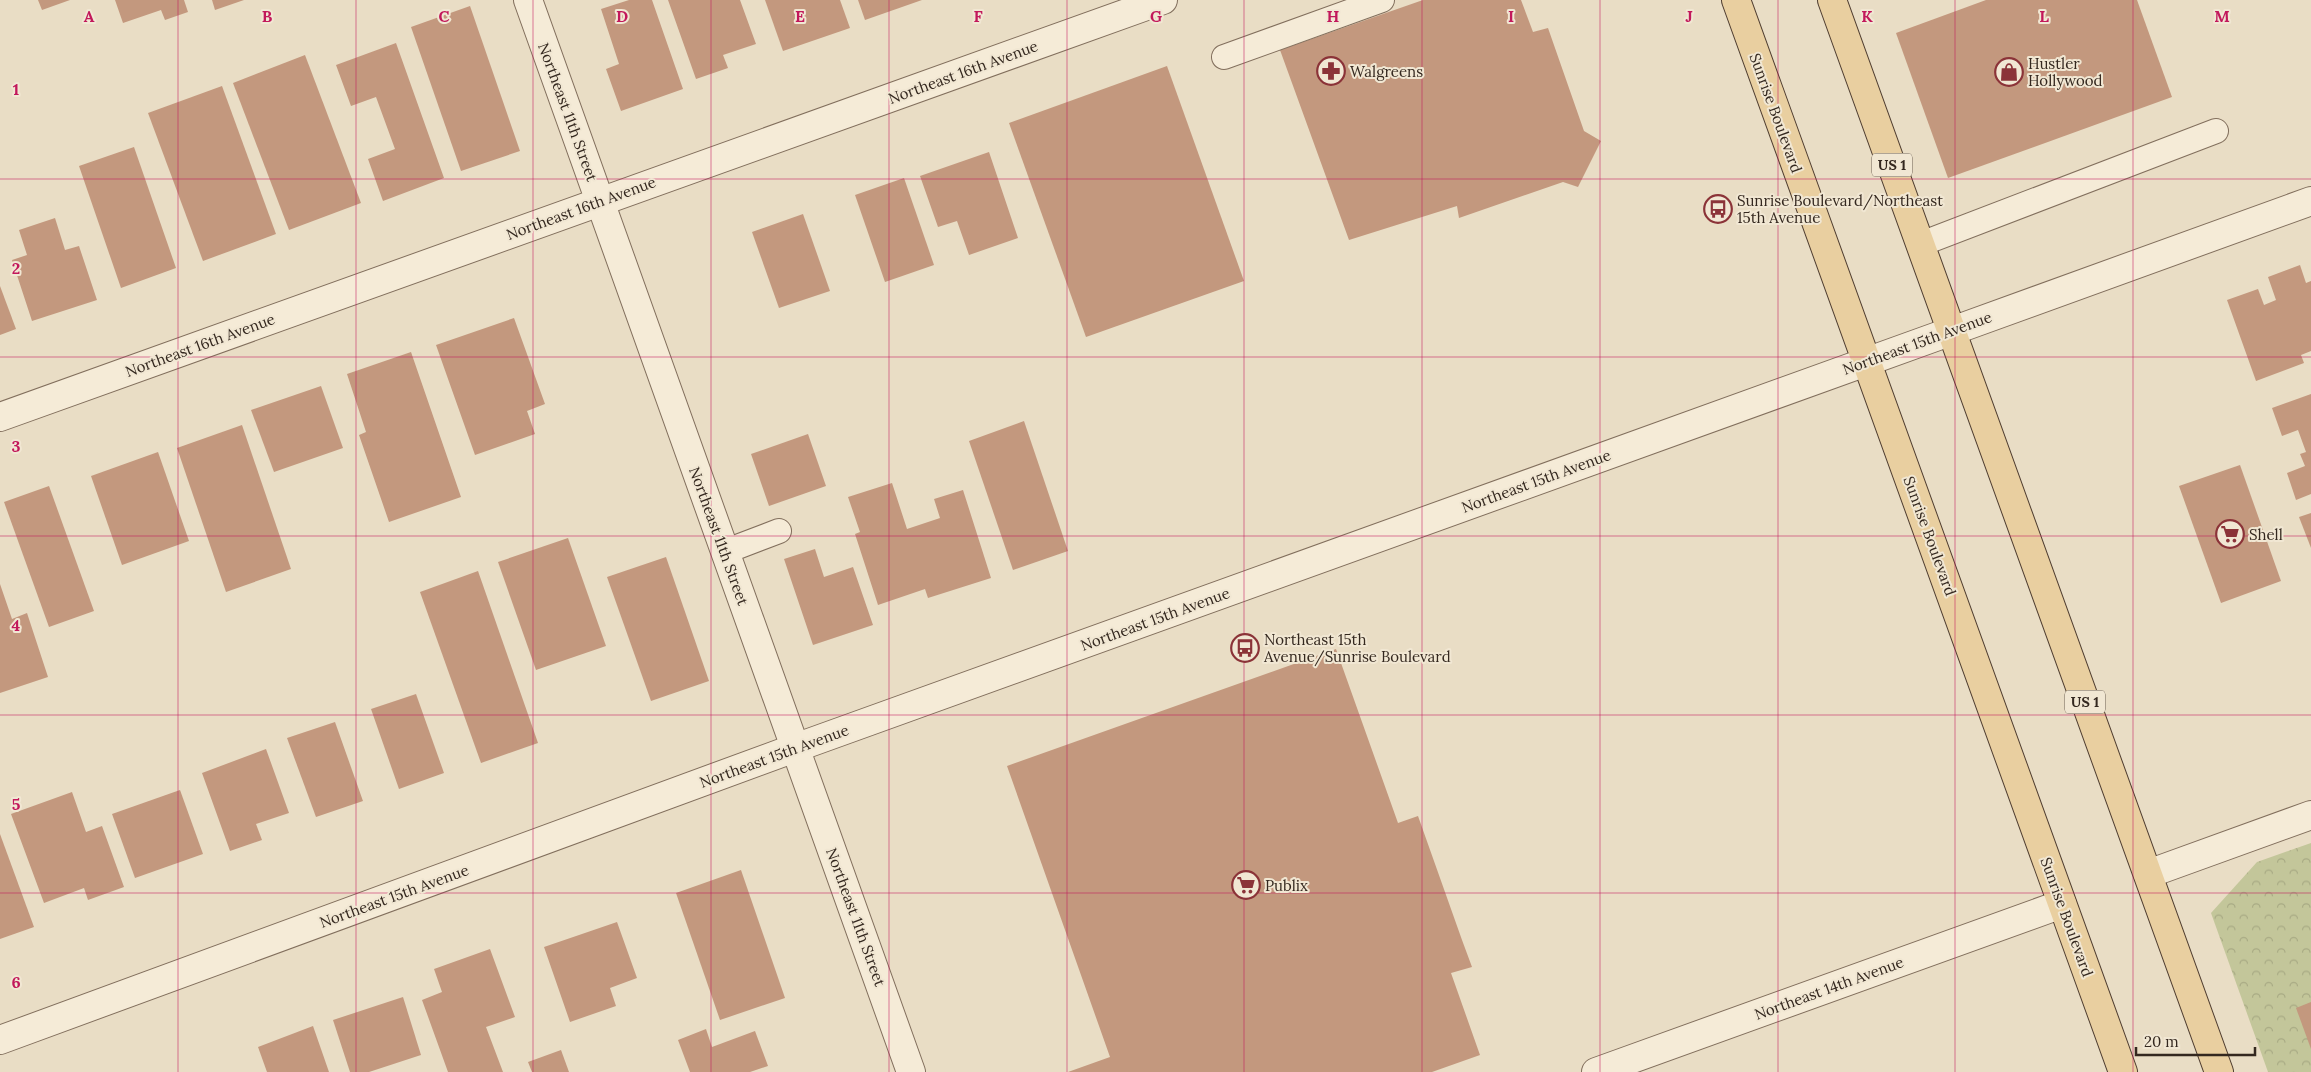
<svg xmlns="http://www.w3.org/2000/svg" width="2311" height="1072" viewBox="0 0 2311 1072" font-family="Lora,serif">
<style>
.forest{fill:url(#forest-crowns)}
.building{fill:#c3987e}
.lines{fill:none;stroke-linecap:round;stroke-linejoin:round}
.service-casing{stroke:#826f5d;stroke-width:26}
.minor-casing{stroke:#826f5d;stroke-width:30}
.tertiary-casing{stroke:#826f5d;stroke-width:30}
.primary-casing{stroke:#503e31;stroke-width:30}
.service{stroke:#f5ebd7;stroke-width:24}
.minor{stroke:#f5ebd7;stroke-width:28}
.tertiary{stroke:#f5ebd7;stroke-width:28}
.primary{stroke:#e9cfa0;stroke-width:28}
.grid{fill:none;stroke:#c2185b;stroke-width:1;stroke-opacity:0.55}
.labels{text-anchor:middle;dominant-baseline:central;stroke-width:4;stroke-linejoin:round;paint-order:stroke}
.shield{fill:#f1e7d3;stroke:#6d6155;stroke-width:1}
.shield-label{font-size:14px;font-weight:bold;fill:#34281f}
.poi-label{font-size:15px;fill:#34281f;stroke:#f1e7d3;text-anchor:start}
.street-label{font-size:15px;fill:#34281f;stroke:#f1e7d3}
.grid-label{font-size:16px;text-anchor:middle;font-weight:bold;fill:#c2185b;stroke:#f1e7d3;stroke-width:4;stroke-linejoin:round;paint-order:stroke}
</style>
<defs>
<pattern id="forest-crowns" width="20" height="18" patternUnits="userSpaceOnUse" patternTransform="scale(1.25)"><rect width="20" height="18" fill="#c3c69a"/><path d="M2 6a3 3 0 1 1 6 0M12 15a3 3 0 1 1 6 0" fill="none" stroke="#a8aa84"/></pattern>
</defs>
<rect width="100%" height="100%" fill="#e9ddc5"/>
<path class="forest" d="M2311,843V1072H2268L2211,913L2257,862Z"/>
<g class="building">
<path d="M38,0H70L42,10Z"/>
<path d="M115,0H184L188,12L165,20L161,10L123,23Z"/>
<path d="M212,0H244L215,10Z"/>
<path d="M629,0H652L683,89L621,111L606,69L619,64L601,9Z"/>
<path d="M668,0H740L756,44L723,55L728,68L696,79Z"/>
<path d="M765,0H840L850,28L783,51Z"/>
<path d="M858,0H922L865,20Z"/>
<path d="M1423,0H1521L1533,32L1548,28L1584,131L1601,141L1578,187L1563,182L1459,218L1457,206L1349,240L1280,50Z"/>
<path d="M1986,0H2137L2172,97L1948,178L1896,33Z"/>
<path d="M470,6L520,151L461,171L411,27Z"/>
<path d="M396,43L444,178L383,201L368,159L395,149L376,97L351,106L336,65Z"/>
<path d="M305,55L361,203L289,230L233,83Z"/>
<path d="M1167,66L1244,281L1086,337L1009,123Z"/>
<path d="M222,86L276,234L203,261L148,113Z"/>
<path d="M134,147L176,268L121,288L79,166Z"/>
<path d="M989,152L1018,238L969,255L957,221L938,227L920,176Z"/>
<path d="M904,178L934,265L885,282L855,195Z"/>
<path d="M803,214L830,291L779,308L752,232Z"/>
<path d="M55,218L65,250L79,246L97,300L32,321L12,260L27,255L19,230Z"/>
<path d="M2300,265L2306,283L2311,281V351L2301,355L2304,363L2256,381L2227,300L2258,289L2264,305L2276,300L2268,277Z"/>
<path d="M0,286L16,329L0,335Z"/>
<path d="M514,318L545,404L527,411L535,434L475,455L436,345Z"/>
<path d="M411,352L461,497L389,522L359,435L366,432L347,374Z"/>
<path d="M321,386L343,448L274,472L251,410Z"/>
<path d="M2311,394V494L2296,500L2287,473L2305,466L2300,454L2306,452L2298,430L2282,436L2272,408Z"/>
<path d="M1024,421L1068,551L1013,570L969,441Z"/>
<path d="M242,425L291,569L226,592L177,448Z"/>
<path d="M808,434L826,486L769,506L751,454Z"/>
<path d="M158,452L189,541L122,565L91,476Z"/>
<path d="M2240,465L2281,581L2221,603L2179,486Z"/>
<path d="M892,483L907,529L940,518L934,499L963,490L991,578L928,598L925,589L878,605L855,534L860,532L848,497Z"/>
<path d="M49,486L94,611L49,627L4,502Z"/>
<path d="M2311,513V548L2299,517Z"/>
<path d="M568,538L606,646L536,670L498,562Z"/>
<path d="M815,549L824,577L853,567L873,625L813,645L784,559Z"/>
<path d="M666,557L709,681L651,701L607,577Z"/>
<path d="M478,571L538,743L481,763L420,592Z"/>
<path d="M0,584L12,619L27,613L48,677L0,693Z"/>
<path d="M1336,649L1398,823L1418,816L1462,940L1472,967L1451,973L1480,1055L1432,1072H1068L1110,1057L1007,766Z"/>
<path d="M416,694L444,773L399,789L371,709Z"/>
<path d="M335,722L363,801L316,817L287,738Z"/>
<path d="M266,749L289,813L256,824L262,840L230,851L202,773Z"/>
<path d="M180,790L203,854L135,878L112,814Z"/>
<path d="M72,792L86,832L102,826L124,887L88,900L84,888L44,903L11,814Z"/>
<path d="M0,834L34,927L0,939Z"/>
<path d="M741,870L785,998L720,1020L676,893Z"/>
<path d="M617,922L637,978L610,988L616,1006L570,1022L544,947Z"/>
<path d="M490,949L515,1017L486,1027L503,1072H448L422,1000L442,992L434,969Z"/>
<path d="M403,997L421,1055L369,1072H350L333,1020Z"/>
<path d="M2311,1002V1049L2296,1008Z"/>
<path d="M313,1026L329,1072H267L258,1047Z"/>
<path d="M706,1029L712,1047L755,1031L768,1066L750,1072H690L678,1040Z"/>
<path d="M561,1050L569,1072H532L528,1062Z"/>
</g>
<g class="lines">
<defs>
<g id="service">
<path d="M1224,57L1382,0"/>
<path d="M1921,244L2216,131"/>
<path d="M724,552L779,531"/>
</g>
<g id="minor">
<path d="M528,0L911,1072"/>
<path d="M1952,331L2311,201"/>
<path d="M0,417L1163,0"/>
<path d="M1596,1072L2062,904"/>
</g>
<g id="tertiary">
<path d="M2148,874L2311,815"/>
<path d="M0,1040L795,748L1952,331"/>
</g>
<g id="primary">
<path d="M1736,0L2123,1072"/>
<path d="M1832,0L2219,1072"/>
</g>
</defs>
<use href="#service" class="service-casing"/>
<use href="#minor" class="minor-casing"/>
<use href="#tertiary" class="tertiary-casing"/>
<use href="#primary" class="primary-casing"/>
<use href="#service" class="service"/>
<use href="#minor" class="minor"/>
<use href="#tertiary" class="tertiary"/>
<use href="#primary" class="primary"/>
</g>
<path class="grid" d="M178,0V1072M356,0V1072M533,0V1072M711,0V1072M889,0V1072M1067,0V1072M1244,0V1072M1422,0V1072M1600,0V1072M1778,0V1072M1955,0V1072M2133,0V1072M0,179H2311M0,357H2311M0,536H2311M0,715H2311M0,893H2311"/>
<defs>
<symbol id="pharmacy-ring" viewBox="-11 -11 22 22"><circle r="9.5" fill="#f1e7d3" stroke="#8b3338" stroke-width="1.5"/><path d="M-2-6h4v4h4v4h-4v4h-4v-4h-4v-4h4Z" fill="#8b3338"/></symbol>
<symbol id="shop-ring" viewBox="-11 -11 22 22"><circle r="9.5" fill="#f1e7d3" stroke="#8b3338" stroke-width="1.5"/><path d="M-5-2.5h2.3a2.7 3.5 0 0 1 5.4 0H5L5.5 6h-11ZM-1.5-2.5h3a1.5 2.3 0 0 0-3 0Z" fill="#8b3338"/></symbol>
<symbol id="bus-ring" viewBox="-11 -11 22 22"><circle r="9.5" fill="#f1e7d3" stroke="#8b3338" stroke-width="1.5"/><path d="M-5-6H5V4H4V6H2V4H-2V6H-4V4H-5ZM-3.5-4V0h7V-4ZM-3.5 1.2v1.5H-2V1.2ZM2 1.2v1.5H3.5V1.2Z" fill="#8b3338"/></symbol>
<symbol id="supermarket-ring" viewBox="-11 -11 22 22"><circle r="9.5" fill="#f1e7d3" stroke="#8b3338" stroke-width="1.5"/><path d="M-6-5.5h2.5l.6 2H6L4.5 2H-2.5L-4.4-4H-6ZM-1.5 3.2a1.3 1.3 0 1 0 .1 0ZM3 3.2a1.3 1.3 0 1 0 .1 0Z" fill="#8b3338"/></symbol>
</defs>
<g fill-rule="evenodd">
<use href="#pharmacy-ring" x="1315" y="55" width="32" height="32"/>
<use href="#shop-ring" x="1993" y="56" width="32" height="32"/>
<use href="#bus-ring" x="1702" y="193" width="32" height="32"/>
<use href="#supermarket-ring" x="2214" y="518" width="32" height="32"/>
<use href="#bus-ring" x="1229" y="632" width="32" height="32"/>
<use href="#supermarket-ring" x="1230" y="869" width="32" height="32"/>
</g>
<g class="labels">
<g class="shield">
<rect x="1872" y="153.5" width="40" height="23" rx="4"/>
<rect x="2065" y="690.5" width="40" height="23" rx="4"/>
</g>
<g class="shield-label">
<text x="1892" y="165">US 1</text>
<text x="2085" y="702">US 1</text>
</g>
<g class="poi-label">
<text x="2028" y="63">Hustler<tspan x="2028" dy="17">Hollywood</tspan></text>
<text x="1350" y="71">Walgreens</text>
<text x="1737" y="200">Sunrise Boulevard/Northeast<tspan x="1737" dy="17">15th Avenue</tspan></text>
<text x="2249" y="534">Shell</text>
<text x="1264" y="639">Northeast 15th<tspan x="1264" dy="17">Avenue/Sunrise Boulevard</tspan></text>
<text x="1265" y="885">Publix</text>
</g>
<g class="street-label">
<text transform="translate(963 72) rotate(-20)">Northeast 16th Avenue</text>
<text transform="translate(568 112) rotate(70)">Northeast 11th Street</text>
<text transform="translate(1776 113) rotate(70)">Sunrise Boulevard</text>
<text transform="translate(581 208) rotate(-20)">Northeast 16th Avenue</text>
<text transform="translate(1917 343) rotate(-20)">Northeast 15th Avenue</text>
<text transform="translate(200 345) rotate(-20)">Northeast 16th Avenue</text>
<text transform="translate(1536 481) rotate(-20)">Northeast 15th Avenue</text>
<text transform="translate(719 536) rotate(70)">Northeast 11th Street</text>
<text transform="translate(1930 536) rotate(70)">Sunrise Boulevard</text>
<text transform="translate(1155 619) rotate(-20)">Northeast 15th Avenue</text>
<text transform="translate(774 756) rotate(-20)">Northeast 15th Avenue</text>
<text transform="translate(394 896) rotate(-20)">Northeast 15th Avenue</text>
<text transform="translate(856 917) rotate(70)">Northeast 11th Street</text>
<text transform="translate(2067 917) rotate(70)">Sunrise Boulevard</text>
<text transform="translate(1829 988) rotate(-20)">Northeast 14th Avenue</text>
</g>
</g>
<g class="grid-label">
<text x="89" y="22">A</text>
<text x="267" y="22">B</text>
<text x="444" y="22">C</text>
<text x="622" y="22">D</text>
<text x="800" y="22">E</text>
<text x="978" y="22">F</text>
<text x="1156" y="22">G</text>
<text x="1333" y="22">H</text>
<text x="1511" y="22">I</text>
<text x="1689" y="22">J</text>
<text x="1867" y="22">K</text>
<text x="2044" y="22">L</text>
<text x="2222" y="22">M</text>
<text x="16" y="95">1</text>
<text x="16" y="274">2</text>
<text x="16" y="452">3</text>
<text x="16" y="631">4</text>
<text x="16" y="810">5</text>
<text x="16" y="988">6</text>
</g>
<path d="M2136 1047v8h119v-8" fill="none" stroke="#34281f" stroke-width="2.5"/>
<text x="2144" y="1047" font-size="15" fill="#34281f" stroke="#f1e7d3" stroke-width="4" paint-order="stroke">20 m</text>
</svg>
